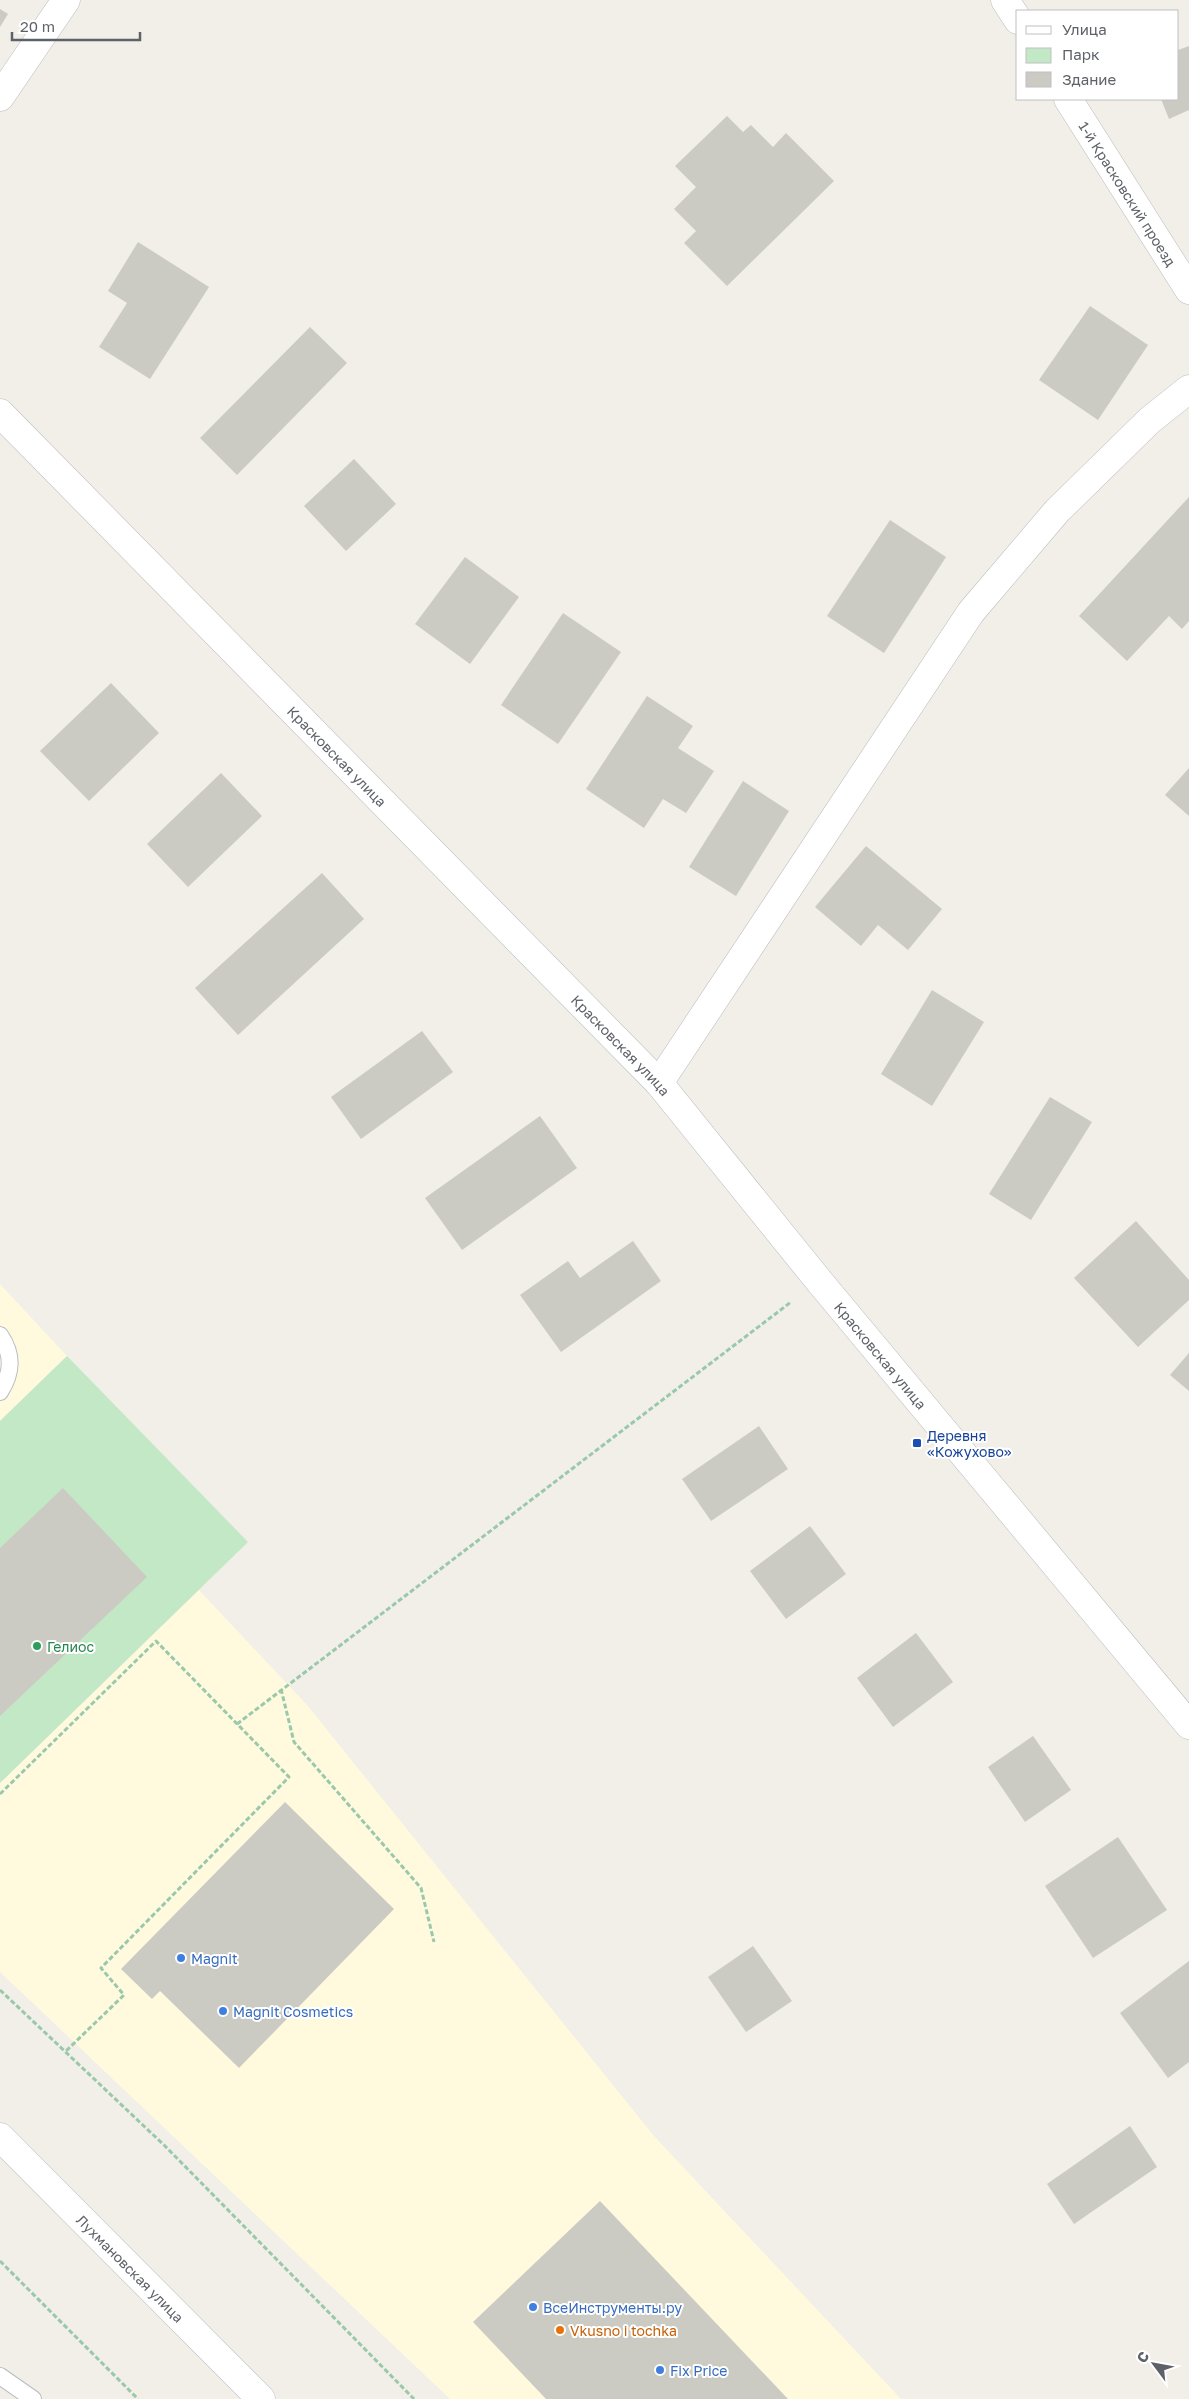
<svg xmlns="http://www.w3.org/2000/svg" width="1189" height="2399" viewBox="0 0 1189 2399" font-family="'Golos Text',sans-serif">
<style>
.commercial{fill:#fffade}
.green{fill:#c3e8c6}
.building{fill:#cccbc3}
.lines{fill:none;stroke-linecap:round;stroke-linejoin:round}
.service-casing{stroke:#b9bcc1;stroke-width:18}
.minor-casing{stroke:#b9bcc1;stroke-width:29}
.tertiary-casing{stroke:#b9bcc1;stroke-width:29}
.path{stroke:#9ac8ab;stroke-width:3;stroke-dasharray:5 2.5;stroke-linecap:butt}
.service{stroke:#fff;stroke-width:16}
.minor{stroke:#fff;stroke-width:28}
.tertiary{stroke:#fff;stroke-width:28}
.transit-dot{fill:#1a4fb4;stroke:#fff;stroke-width:2}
.leisure-dot{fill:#2e9e5b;stroke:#fff;stroke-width:2}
.shop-dot{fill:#3f7fe0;stroke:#fff;stroke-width:2}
.food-dot{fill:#e8710a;stroke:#fff;stroke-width:2}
.labels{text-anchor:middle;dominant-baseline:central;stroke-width:4;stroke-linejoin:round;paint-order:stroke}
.street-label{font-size:14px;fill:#5e6268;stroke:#fff}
.transit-label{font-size:14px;fill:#164399;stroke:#fff;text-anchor:start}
.leisure-label{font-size:14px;fill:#27864d;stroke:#fff;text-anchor:start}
.shop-label{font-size:14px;fill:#366cbe;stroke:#fff;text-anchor:start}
.food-label{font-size:14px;fill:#c56008;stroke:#fff;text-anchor:start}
</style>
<rect width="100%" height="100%" fill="#f1efe7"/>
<g class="commercial">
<path d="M0,1284L67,1356L0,1421Z"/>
<path d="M199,1590L307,1705L654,2136L901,2399H450L0,1972V1783Z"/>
</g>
<path class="green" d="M67,1356L248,1542L0,1783V1421Z"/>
<g class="building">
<path d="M0,9L8,14L0,27Z"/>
<path d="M1189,46V110L1169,119L1161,99H1178V50Z"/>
<path d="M727,116L743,132L751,125L773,147L786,133L834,181L727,286L684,243L696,231L674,209L696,187L675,166Z"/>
<path d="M138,242L209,287L150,379L99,347L127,303L108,291Z"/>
<path d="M1090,306L1148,345L1098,420L1039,380Z"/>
<path d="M310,327L347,363L237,475L200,438Z"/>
<path d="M354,459L396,504L346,551L304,506Z"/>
<path d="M1189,497V621L1182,629L1169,616L1127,661L1079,616Z"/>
<path d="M890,520L946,557L884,653L827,616Z"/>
<path d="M465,557L519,597L470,664L415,624Z"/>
<path d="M563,613L621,652L558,744L501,705Z"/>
<path d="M111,683L159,733L89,801L40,751Z"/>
<path d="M647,696L693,726L678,748L714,771L686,813L663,799L644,828L586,789Z"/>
<path d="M1189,768V816L1165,795Z"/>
<path d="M221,773L262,816L188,887L147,844Z"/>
<path d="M743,781L789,811L736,896L689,867Z"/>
<path d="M866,846L942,909L908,950L878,925L861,946L815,907Z"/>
<path d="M322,873L364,919L238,1035L195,988Z"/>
<path d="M932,990L984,1022L932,1106L881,1074Z"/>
<path d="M422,1031L453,1072L361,1139L331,1097Z"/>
<path d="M1050,1097L1092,1122L1031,1220L989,1194Z"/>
<path d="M540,1116L577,1168L462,1250L425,1198Z"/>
<path d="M1136,1221L1189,1280V1300L1138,1347L1074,1278Z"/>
<path d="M633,1241L661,1281L561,1352L520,1295L568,1261L580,1278Z"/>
<path d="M1189,1353V1391L1170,1375Z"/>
<path d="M759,1426L788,1469L711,1521L682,1479Z"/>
<path d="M63,1488L147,1577L0,1716V1548Z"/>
<path d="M810,1526L846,1574L786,1619L750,1571Z"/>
<path d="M916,1633L953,1682L893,1727L857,1678Z"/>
<path d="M1033,1736L1071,1790L1025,1822L988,1767Z"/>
<path d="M285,1802L394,1909L239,2068L160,1991L152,1999L121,1969Z"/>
<path d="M1118,1837L1167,1910L1093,1958L1045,1886Z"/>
<path d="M753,1946L792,2001L746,2032L708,1977Z"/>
<path d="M1189,1961V2062L1168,2078L1120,2013Z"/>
<path d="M1130,2126L1157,2167L1074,2224L1047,2184Z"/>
<path d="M600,2201L788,2399H546L473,2322Z"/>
</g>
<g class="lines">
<defs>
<g id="service">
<path d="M0,1335C13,1354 13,1372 0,1392"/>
<path d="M0,2376L33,2399"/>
</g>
<g id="minor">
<path d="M1005,0L1018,20"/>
<path d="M0,97L66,0"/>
<path id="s1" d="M1068,99L1189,290"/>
<path id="s2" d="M0,413L659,1083L819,1281L1189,1725"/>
<path d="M659,1083L971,612L1057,511L1150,420L1189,389"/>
</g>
<g id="tertiary">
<path id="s3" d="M0,2137L261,2399"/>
</g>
</defs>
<use href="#service" class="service-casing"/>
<use href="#minor" class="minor-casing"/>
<use href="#tertiary" class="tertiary-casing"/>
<g class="path">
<path d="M281,1689L294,1742L421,1888L434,1942"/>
<path d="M237,1724L791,1302"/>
<path d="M0,1794L156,1641L289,1777L101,1968L124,1995L66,2051"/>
<path d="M0,1990L165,2146L414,2399"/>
<path d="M0,2261L138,2399"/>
</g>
<use href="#service" class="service"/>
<use href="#minor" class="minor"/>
<use href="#tertiary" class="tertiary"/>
</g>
<rect class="transit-dot" x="912" y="1438" width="10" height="10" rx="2.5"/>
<circle class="leisure-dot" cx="37" cy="1646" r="5"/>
<g class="shop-dot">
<circle cx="181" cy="1958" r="5"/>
<circle cx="223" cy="2011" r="5"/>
<circle cx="533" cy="2307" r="5"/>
<circle cx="660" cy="2370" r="5"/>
</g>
<circle class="food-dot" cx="560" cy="2330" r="5"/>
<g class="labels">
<g class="street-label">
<text stroke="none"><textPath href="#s1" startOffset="112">1-й Красковский проезд</textPath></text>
<text stroke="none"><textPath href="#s2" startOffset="481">Красковская улица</textPath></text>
<text stroke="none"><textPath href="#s2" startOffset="886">Красковская улица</textPath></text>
<text stroke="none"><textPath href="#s2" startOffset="1291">Красковская улица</textPath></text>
<text stroke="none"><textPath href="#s3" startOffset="185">Лухмановская улица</textPath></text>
</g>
<g class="transit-label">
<text x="927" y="1435">Деревня<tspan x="927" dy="16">«Кожухово»</tspan></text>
</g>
<g class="leisure-label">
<text x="47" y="1646">Гелиос</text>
</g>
<g class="shop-label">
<text x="191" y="1958">Magnit</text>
<text x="233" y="2011">Magnit Cosmetics</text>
<text x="543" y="2307">ВсеИнструменты.ру</text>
<text x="670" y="2370">Fix Price</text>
</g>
<g class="food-label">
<text x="570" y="2330">Vkusno i tochka</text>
</g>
</g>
<rect x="1016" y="10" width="162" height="90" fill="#ffffff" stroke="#bfc0c3"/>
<rect x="1026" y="26" width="25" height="8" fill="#ffffff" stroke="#bfc0c3"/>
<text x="1062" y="35" font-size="15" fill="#5e6268">Улица</text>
<rect x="1026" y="48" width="25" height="15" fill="#c3e8c6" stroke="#bfc0c3"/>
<text x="1062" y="60" font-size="15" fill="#5e6268">Парк</text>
<rect x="1026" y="72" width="25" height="15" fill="#cccbc3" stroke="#bfc0c3"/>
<text x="1062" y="85" font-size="15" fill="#5e6268">Здание</text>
<g transform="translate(1154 2364) rotate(302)" stroke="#ffffff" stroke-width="4" paint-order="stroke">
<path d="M0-4L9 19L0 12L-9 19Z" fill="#5e6268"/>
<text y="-8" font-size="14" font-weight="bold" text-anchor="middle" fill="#5e6268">С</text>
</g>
<path d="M12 32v8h128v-8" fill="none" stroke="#5e6268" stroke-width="2.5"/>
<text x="20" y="32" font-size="15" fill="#5e6268" stroke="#ffffff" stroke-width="4" paint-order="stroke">20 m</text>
</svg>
